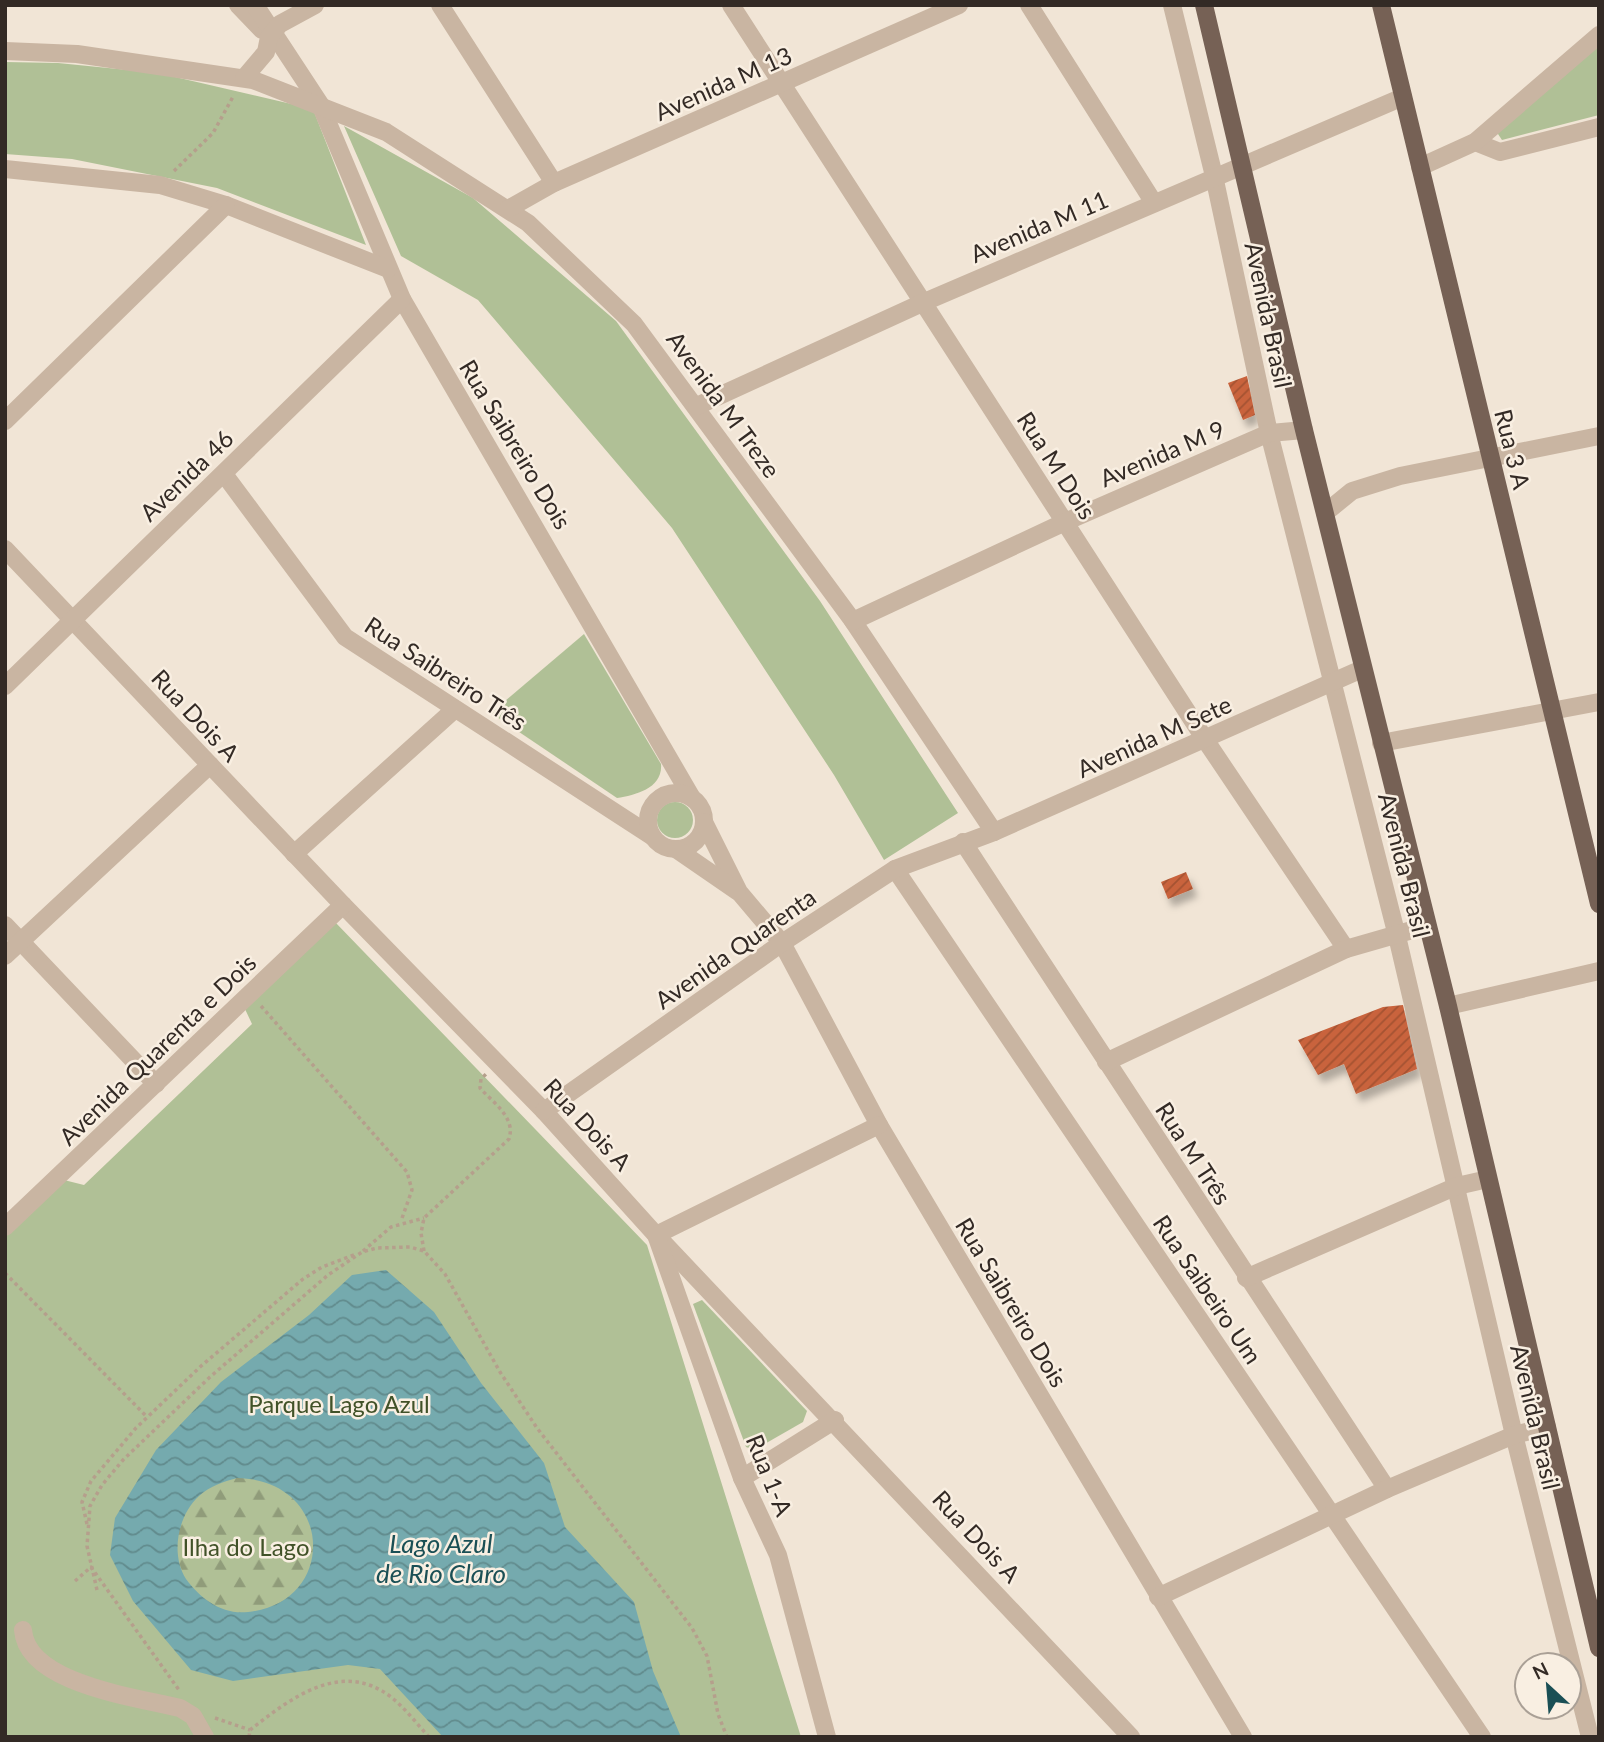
<svg xmlns="http://www.w3.org/2000/svg" width="1604" height="1742" viewBox="0 0 1604 1742" font-family="Lato,sans-serif">
<style>
.green{fill:#b0c096}
.forest{fill:url(#forest-firs)}
.water{fill:url(#water-waves);fill-rule:evenodd}
.building{fill:url(#building-hatch);filter:url(#shadow)}
.lines{fill:none;stroke-linecap:round;stroke-linejoin:round}
.path{stroke:#b59f8c;stroke-width:3.5;stroke-dasharray:3.5 3.5;stroke-linecap:butt}
.minor{stroke:#c9b5a2;stroke-width:18}
.major{stroke:#766155;stroke-width:18}
.labels{text-anchor:middle;dominant-baseline:central;stroke-width:5;stroke-linejoin:round;paint-order:stroke}
.street-label{font-size:24px;fill:#332a25;stroke:#f9efe2}
.park-label{font-size:24px;fill:#415228;stroke:#f9efe2}
.water-label{font-size:26px;font-style:italic;fill:#1a4f55;stroke:#f9efe2}
</style>
<defs>
<pattern id="forest-firs" width="22" height="20" patternUnits="userSpaceOnUse" patternTransform="scale(1.75)"><rect width="22" height="20" fill="#b0c096"/><path d="M5 1l3.5 6h-7zM16 11l3.5 6h-7z" fill="#909c7a"/></pattern>
<pattern id="water-waves" width="16" height="10" patternUnits="userSpaceOnUse" patternTransform="scale(1.75)"><rect width="16" height="10" fill="#75aaae"/><path d="M0 5q4-4 8 0t8 0" fill="none" stroke="#618b8d"/></pattern>
<pattern id="building-hatch" width="6" height="6" patternUnits="userSpaceOnUse" patternTransform="scale(1.75)"><rect width="6" height="6" fill="#c9633c"/><path d="M-1 1l2-2M0 6l6-6M5 7l2-2" fill="none" stroke="#a45232"/></pattern>
<filter id="shadow"><feDropShadow dx="4.5" dy="8" stdDeviation="3.5" flood-color="#0004"/></filter>
</defs>
<rect width="100%" height="100%" fill="#f1e5d6"/>
<g class="green">
<path d="M1599,45V115L1502,140L1496,131Z"/>
<path d="M5,62L58,63L158,73L313,109L366,245L217,188L72,159L5,154Z"/>
<path d="M344,126L473,198L616,321L820,601L958,813L884,860L834,775L672,528L478,300L401,256Z"/>
<path d="M584,634L661,764C663,788 636,795 617,798L491,713Z"/>
<circle cx="675" cy="820" r="18"/>
<path d="M335,922L647,1245L801,1737H5V1236L64,1180L84,1185L252,1024L245,1009Z"/>
<path d="M702,1300L807,1411L803,1422L754,1450L746,1447L693,1304Z"/>
</g>
<circle class="forest" cx="245" cy="1545" r="68"/>
<path class="water" d="M386,1270L434,1312L481,1383L544,1463L565,1527L634,1602L653,1671L681,1737H443L380,1669L348,1665L233,1681L191,1670L133,1601L110,1555L115,1518L156,1450L221,1382L309,1315L352,1275ZM237,1478C335,1480 338,1603 248,1612C222,1615 201,1599 186,1579C170,1554 178,1515 199,1496C210,1486 223,1482 237,1478Z"/>
<g class="building">
<path d="M1247,376L1255,415L1243,420L1228,383Z"/>
<path d="M1186,872L1193,889L1168,899L1161,882Z"/>
<path d="M1403,1005L1417,1069L1356,1094L1344,1064L1318,1075L1298,1040L1383,1007Z"/>
</g>
<g class="lines">
<g class="path">
<path d="M174,171L213,133L234,95"/>
<path d="M261,1006L407,1172L412,1190L401,1221"/>
<path d="M363,1251L391,1227L424,1218"/>
<path d="M424,1251L421,1233L424,1218L509,1139C516,1117 493,1103 480,1088L481,1079L486,1074"/>
<path d="M5,1273L147,1417"/>
<path d="M87,1524L82,1502L91,1481L136,1428L200,1367L303,1279L322,1267L356,1254"/>
<path d="M75,1581L91,1567L179,1690"/>
<path d="M97,1590L87,1546L90,1506L102,1485L123,1460L210,1377L328,1275L362,1252L377,1248L410,1247L424,1251L445,1274L500,1372L537,1428L692,1628L707,1656L718,1714L727,1737"/>
<path d="M215,1718L250,1730"/>
<path d="M249,1737L250,1730C291,1698 341,1659 391,1697C405,1708 417,1724 429,1737"/>
</g>
<g class="minor">
<path d="M238,5L262,30"/>
<path d="M255,5L320,104L402,299L692,798"/>
<path d="M440,5L554,183"/>
<path d="M731,5L1206,741L1346,949"/>
<path d="M1029,5L1154,203"/>
<path d="M1172,5L1214,176L1269,433L1396,932L1514,1435L1590,1737"/>
<path d="M5,51L77,54L253,80L386,132L528,223L634,324L853,621L994,832"/>
<path d="M244,78L266,52L269,37L280,24L315,5"/>
<path d="M1475,142L1500,152L1599,127"/>
<path d="M1420,167L1475,142L1599,35"/>
<path d="M5,169L160,185L226,205L388,269"/>
<path d="M508,209L554,183L959,5"/>
<path d="M697,406L922,303L1403,97"/>
<path d="M5,421L226,205"/>
<path d="M224,474L345,637L653,837"/>
<path d="M1325,513L1352,491L1400,476L1599,436"/>
<path d="M5,549L343,905L544,1111L656,1235L1131,1737"/>
<path d="M853,621L1065,522L1269,433L1304,430"/>
<path d="M5,686L402,299"/>
<path d="M1381,743L1599,702"/>
<circle cx="676" cy="821" r="28"/>
<path d="M704,822L739,892L782,943L879,1125L1243,1737"/>
<path d="M963,842L1387,1489"/>
<path d="M676,849L737,891"/>
<path d="M294,854L455,709"/>
<path d="M895,869L1482,1737"/>
<path d="M5,925L156,1084"/>
<path d="M5,956L210,765"/>
<path d="M1448,1006L1599,971"/>
<path d="M1106,1062L1346,949L1426,926"/>
<path d="M544,1111L782,943L895,869L994,832L1362,669"/>
<path d="M5,1227L343,905"/>
<path d="M1246,1278L1457,1186L1488,1179"/>
<path d="M742,1478L835,1420"/>
<path d="M1158,1597L1387,1489L1514,1435L1547,1427"/>
<path d="M23,1630C27,1684 136,1697 180,1708L193,1716L205,1737"/>
<path d="M827,1737L778,1555L742,1478L656,1235L879,1125"/>
</g>
<g class="major">
<path d="M1204,5L1304,430L1448,1006L1599,1648"/>
<path d="M1381,5L1599,904"/>
</g>
</g>
<g class="labels">
<g class="street-label">
<text transform="translate(723 83) rotate(-24)">Avenida M 13</text>
<text transform="translate(1039 226) rotate(-23)">Avenida M 11</text>
<text transform="translate(1269 315) rotate(78)">Avenida Brasil</text>
<text transform="translate(724 404) rotate(54)">Avenida M Treze</text>
<text transform="translate(516 444) rotate(59)">Rua Saibreiro Dois</text>
<text transform="translate(1513 449) rotate(76)">Rua 3 A</text>
<text transform="translate(1162 453) rotate(-23)">Avenida M 9</text>
<text transform="translate(1057 465) rotate(57)">Rua M Dois</text>
<text transform="translate(186 475) rotate(-44)">Avenida 46</text>
<text transform="translate(446 673) rotate(33)">Rua Saibreiro Três</text>
<text transform="translate(196 715) rotate(47)">Rua Dois A</text>
<text transform="translate(1154 736) rotate(-24)">Avenida M Sete</text>
<text transform="translate(1405 865) rotate(76)">Avenida Brasil</text>
<text transform="translate(735 948) rotate(-35)">Avenida Quarenta</text>
<text transform="translate(157 1049) rotate(-44)">Avenida Quarenta e Dois</text>
<text transform="translate(588 1124) rotate(47)">Rua Dois A</text>
<text transform="translate(1194 1153) rotate(57)">Rua M Três</text>
<text transform="translate(1208 1289) rotate(56)">Rua Saibeiro Um</text>
<text transform="translate(1012 1302) rotate(59)">Rua Saibreiro Dois</text>
<text transform="translate(1536 1417) rotate(77)">Avenida Brasil</text>
<text transform="translate(770 1475) rotate(68)">Rua 1-A</text>
<text transform="translate(977 1536) rotate(47)">Rua Dois A</text>
</g>
<g class="park-label">
<text x="339" y="1403">Parque Lago Azul</text>
<text x="246" y="1546">Ilha do Lago</text>
</g>
<g class="water-label">
<text x="441" y="1543">Lago Azul<tspan x="441" dy="30">de Rio Claro</tspan></text>
</g>
</g>
<rect width="1604" height="1742" fill="none" stroke="#332a25" stroke-width="14"/>
<g transform="translate(1548 1686) rotate(334)"><circle r="33" fill="#f9efe2" stroke="#aaa096" stroke-width="2"/>
<path d="M0-5L12 26L0 18L-12 26Z" fill="#1a4f55"/>
<text y="-10" font-size="19" font-weight="bold" text-anchor="middle" fill="#332a25">N</text>
</g>
</svg>
